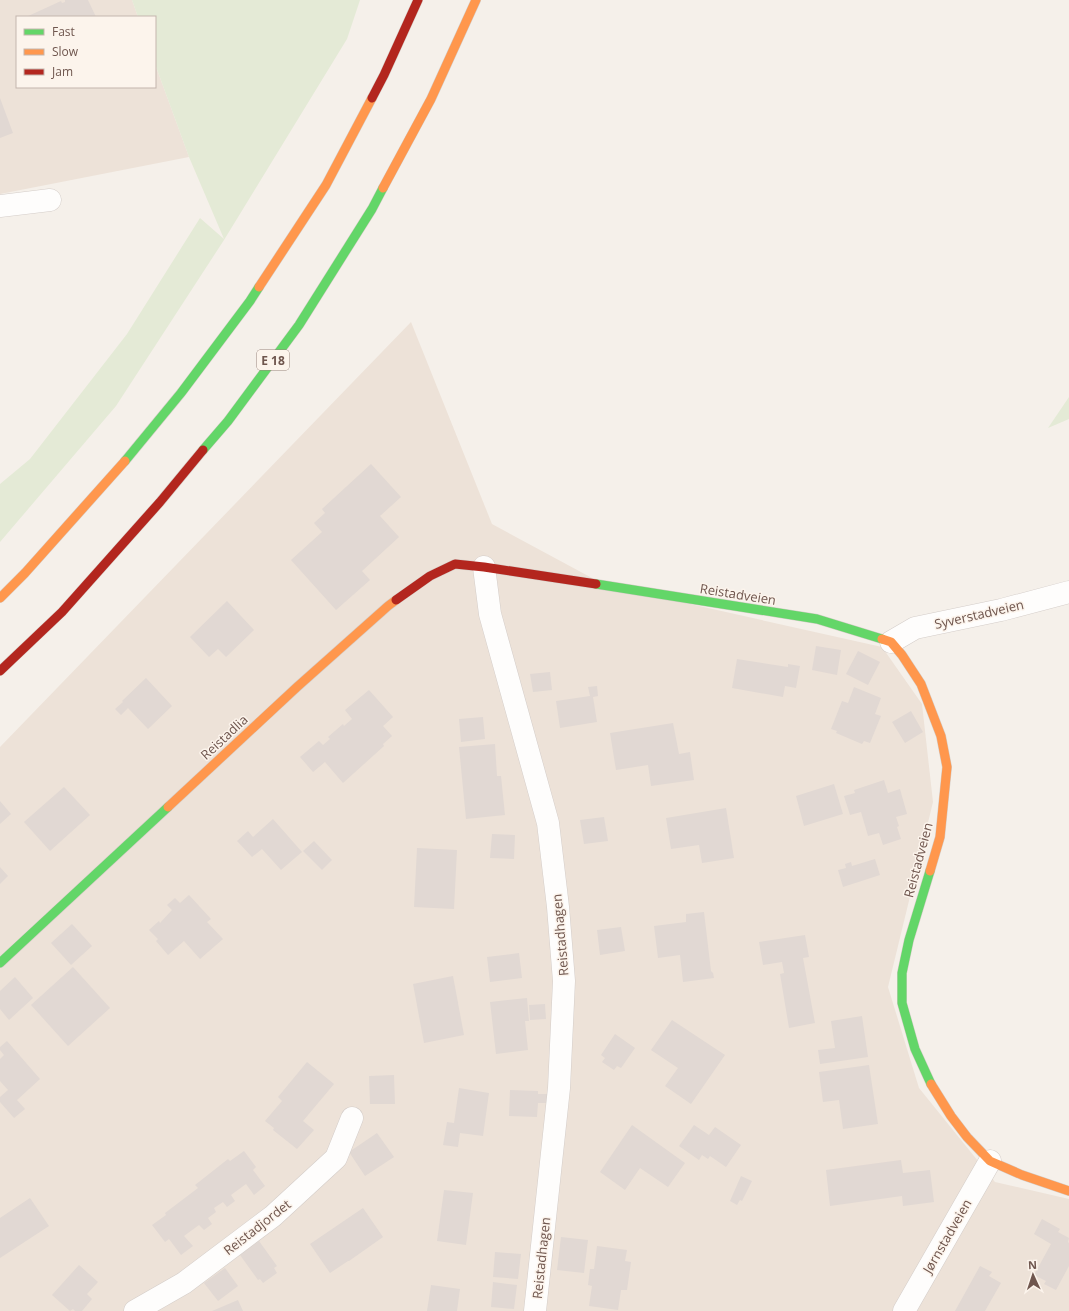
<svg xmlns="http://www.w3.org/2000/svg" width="1069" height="1311" viewBox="0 0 1069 1311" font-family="'Open Sans',sans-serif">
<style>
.residential{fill:#ede2d8}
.green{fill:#e4ead6}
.building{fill:#e1d8d3}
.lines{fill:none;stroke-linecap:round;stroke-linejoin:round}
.street-casing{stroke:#d4cdc9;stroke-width:23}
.fast-casing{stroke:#d4ccc7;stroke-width:10}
.slow-casing{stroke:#d4ccc7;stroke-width:10}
.jam-casing{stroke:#d4ccc7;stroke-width:10}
.street{stroke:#fefdfc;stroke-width:22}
.fast{stroke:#63d668;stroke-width:9}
.slow{stroke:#ff974d;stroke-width:9}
.jam{stroke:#b3261e;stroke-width:9}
.labels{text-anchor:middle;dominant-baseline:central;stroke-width:3;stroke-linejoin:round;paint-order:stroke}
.shield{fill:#fcf4ec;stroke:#99857d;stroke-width:1}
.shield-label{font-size:12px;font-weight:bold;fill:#6f564e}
.street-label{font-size:13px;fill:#6f564e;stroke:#fcf4ec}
</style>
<rect width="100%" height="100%" fill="#f5f0ea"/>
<g class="residential">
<path d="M0,0H132L138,17H17V87H155V64L189,157L0,194Z"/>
<path d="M411,322L492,524L605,585L882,647L922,704L933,802L888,987L919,1088L995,1182L1069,1199V1311H0V747Z"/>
</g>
<g class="green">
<path d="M132,0H360L347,39L224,240L116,406L0,542V484L30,459L127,334L200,218L224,239L189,157L155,64V17H138Z"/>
<path d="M1069,397V419L1048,428Z"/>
</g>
<g class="building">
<path d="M65,0H88L96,17H26L61,1L62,3L65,2Z"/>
<path d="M0,98L13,133L0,138Z"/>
<path d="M371,464L401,497L380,516L399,537L362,571L370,580L336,610L291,560L322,532L314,523L325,513L322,509Z"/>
<path d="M227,601L254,630L226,657L218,649L209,657L190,637Z"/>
<path d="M816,646L841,650L837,675L812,670Z"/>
<path d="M858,651L880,662L868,685L846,674Z"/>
<path d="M737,659L788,667V664L800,666L796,688L785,686L783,697L732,688Z"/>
<path d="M550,672L552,690L533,692L530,674Z"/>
<path d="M146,678L172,706L148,729L128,708L121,715L115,709L123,702L122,701Z"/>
<path d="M597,686L598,696L593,697L597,722L560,728L556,701L590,696L588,687Z"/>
<path d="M854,687L881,698L875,714L881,716L870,743L864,741L862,744L836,733L837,731L831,729L842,701L848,703Z"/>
<path d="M369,690L393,717L383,726L392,736L383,744L384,746L343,783L325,762L313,772L300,757L319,741L323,745L330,739L328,737L343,724L344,726L352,719L345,710Z"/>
<path d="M911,711L923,732L905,743L892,722Z"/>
<path d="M483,717L485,739L461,742L459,719Z"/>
<path d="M673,723L679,754L690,752L694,780L651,786L648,765L616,770L610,733Z"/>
<path d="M495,744L497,776H501L505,815L466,819L459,747Z"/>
<path d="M884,780L888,793L900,789L907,814L896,817L899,826L897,827L901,839L883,845L879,833L868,836L861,812L850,815L844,796L855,793L854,790Z"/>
<path d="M834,784L843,814L804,826L796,796Z"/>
<path d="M64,787L90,815L50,851L24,822Z"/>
<path d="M0,801L11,814L0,824Z"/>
<path d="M726,808L734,858L702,863L699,845L671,849L666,818Z"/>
<path d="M604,817L608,841L584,844L580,820Z"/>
<path d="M273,819L302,852L281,870L262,849L252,857L237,841L248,831L253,837Z"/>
<path d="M492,834L515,835L514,859L490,858Z"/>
<path d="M314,841L332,860L322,870L303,851Z"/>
<path d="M417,848L457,850L454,909L414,907Z"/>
<path d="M875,859L880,875L843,887L838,870L846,868L845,864L851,862L852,866Z"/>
<path d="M0,867L8,876L0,884Z"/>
<path d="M189,895L211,919L207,922L223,939L200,959L184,941L168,955L156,941L158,939L149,930L159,921L160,923L172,910L167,905L175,898L180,903Z"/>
<path d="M704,912L711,971L713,973L714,978L683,982L680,955L658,958L654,926L686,922V914Z"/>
<path d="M72,924L92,946L71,965L51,943Z"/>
<path d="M621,927L625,951L600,955L597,930Z"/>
<path d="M805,935L809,957L803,958L815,1023L789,1028L780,974L784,973L782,962L763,965L759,942Z"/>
<path d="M519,953L522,978L490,982L487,957Z"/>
<path d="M73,967L110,1008L68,1046L31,1005Z"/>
<path d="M453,976L464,1035L424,1043L413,984Z"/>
<path d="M15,977L33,998L9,1020L0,1009V991Z"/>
<path d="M527,998L529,1021H525L528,1050L496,1054L490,1002Z"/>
<path d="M545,1004L546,1019L530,1020L529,1005Z"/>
<path d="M862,1016L868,1057L820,1064L818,1050L835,1048L831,1021Z"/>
<path d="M672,1020L725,1055L691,1104L665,1086L678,1068L651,1050Z"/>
<path d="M615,1034L635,1048L621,1068L617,1066L614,1070L602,1062L605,1058L601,1055Z"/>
<path d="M7,1041L40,1079L17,1100L25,1109L14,1118L0,1102V1097L8,1090L0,1081V1059L4,1055L0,1050V1047Z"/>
<path d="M307,1062L334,1084L303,1121L314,1130L297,1149L273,1130L274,1128L265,1121L282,1101L278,1097Z"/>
<path d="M869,1065L878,1124L843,1129L839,1100L823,1102L819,1072Z"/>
<path d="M394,1075L395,1104H370L369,1076Z"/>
<path d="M459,1088L489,1093L483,1136L460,1133L458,1147L443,1145L447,1122L454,1123Z"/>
<path d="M510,1090L538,1091V1094H547V1103H538L537,1117L509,1116Z"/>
<path d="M632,1125L685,1163L668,1187L640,1168L625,1190L600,1172Z"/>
<path d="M694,1125L709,1135L715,1127L741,1145L726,1167L710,1156L708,1159L702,1155L699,1160L679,1146Z"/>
<path d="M377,1133L394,1157L365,1176L349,1152Z"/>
<path d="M244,1151L256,1167L253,1170L265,1186L254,1195L246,1184L231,1195L235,1201L227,1207L223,1202L214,1208L216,1212L208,1218L212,1224L204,1230L199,1225L184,1236L193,1246L181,1255L169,1239L165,1242L152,1225L166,1215L165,1213L198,1188L195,1185L228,1159L230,1161Z"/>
<path d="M901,1160L903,1173L930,1170L934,1202L903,1206L902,1196L830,1206L826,1170Z"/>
<path d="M741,1176L752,1181L742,1201L740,1200L737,1205L730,1201Z"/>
<path d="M444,1190L473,1193L466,1245L437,1241Z"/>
<path d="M30,1198L49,1226L0,1258V1218Z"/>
<path d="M363,1208L383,1237L349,1261H348L330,1273L310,1244Z"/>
<path d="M1042,1219L1060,1229L1058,1232L1069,1238L1068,1242L1069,1243V1266L1056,1290L1044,1284L1046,1281L1034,1275L1051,1244L1034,1234Z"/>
<path d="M561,1237L588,1240L584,1273L557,1270Z"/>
<path d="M259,1241L277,1266L274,1268L277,1273L263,1283L260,1279L258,1280L240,1255Z"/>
<path d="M597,1246L627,1250L625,1261L631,1262L627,1290H621L618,1310L589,1306L592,1286L588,1285L590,1269H594Z"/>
<path d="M495,1252L521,1254L518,1279L493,1277Z"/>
<path d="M79,1265L98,1282L87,1294L92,1299L82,1311H75L73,1309L70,1311L52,1295Z"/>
<path d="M980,1266L992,1272L989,1276L1001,1283L985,1311H955Z"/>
<path d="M225,1268L238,1286L218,1301L204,1283Z"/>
<path d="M493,1282L517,1285L514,1309L491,1307Z"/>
<path d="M431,1285L460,1289L457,1311H427Z"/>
<path d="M238,1300L243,1311H212Z"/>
</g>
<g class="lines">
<defs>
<g id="street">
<path d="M0,206L50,200"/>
<path d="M484,567L490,614L548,823L558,907L564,981L559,1088L535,1311"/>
<path d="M891,642L915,628L1001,610L1069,592"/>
<path d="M135,1311L184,1283L273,1216L336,1158L352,1118"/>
<path d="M904,1311L990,1161"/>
</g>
<g id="fast">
<path d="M203,450L228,421L299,325L372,209L383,188"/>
<path d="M125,461L181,393L250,301L259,287"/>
<path d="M596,584L817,619L882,639"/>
<path d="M930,871L909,940L902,973V1003L915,1049L931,1084"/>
<path d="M0,963L168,807"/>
</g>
<g id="slow">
<path d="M383,188L431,99L476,0"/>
<path d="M259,287L326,185L372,98"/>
<path d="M0,598L25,573L125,461"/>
<path d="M882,639L891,642L902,655L921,684L941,736L947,767L940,837L930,871"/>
<path d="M168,807L297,687L388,606L396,600"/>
<path d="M931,1084L951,1116L967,1137L990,1161L1022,1175L1069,1191"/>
</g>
<g id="jam">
<path d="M372,98L384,75L418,0"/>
<path d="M396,600L430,576L455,564L484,567L596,584"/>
<path d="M0,671L62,612L160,502L203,450"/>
</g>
</defs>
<use href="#street" class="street-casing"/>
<use href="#fast" class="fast-casing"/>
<use href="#slow" class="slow-casing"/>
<use href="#jam" class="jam-casing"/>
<use href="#street" class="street"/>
<use href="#fast" class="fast"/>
<use href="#slow" class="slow"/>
<use href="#jam" class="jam"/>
</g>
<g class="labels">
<rect class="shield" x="257" y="350" width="32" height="20" rx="3"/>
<g class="shield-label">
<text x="273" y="360">E 18</text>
</g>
<g class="street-label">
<text transform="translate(738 594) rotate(9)">Reistadveien</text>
<text transform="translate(979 614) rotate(-13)">Syverstadveien</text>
<text transform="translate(224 737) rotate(-43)">Reistadlia</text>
<text transform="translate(918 860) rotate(-75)">Reistadveien</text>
<text transform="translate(560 935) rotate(-95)">Reistadhagen</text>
<text transform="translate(257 1227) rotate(-38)">Reistadjordet</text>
<text transform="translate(947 1236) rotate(-60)">Jørnstadveien</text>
<text transform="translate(541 1258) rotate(-84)">Reistadhagen</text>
</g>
</g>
<rect x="16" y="16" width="140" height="72" fill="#fcf4ec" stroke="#c4b5ad"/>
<rect x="24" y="29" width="20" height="6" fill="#63d668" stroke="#c4b5ad"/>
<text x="52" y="36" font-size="12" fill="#6f564e">Fast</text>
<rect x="24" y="49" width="20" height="6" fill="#ff974d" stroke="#c4b5ad"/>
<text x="52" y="56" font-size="12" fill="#6f564e">Slow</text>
<rect x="24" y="69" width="20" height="6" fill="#b3261e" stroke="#c4b5ad"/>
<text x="52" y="76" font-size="12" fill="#6f564e">Jam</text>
<g transform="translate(1033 1275) rotate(357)" stroke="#fcf4ec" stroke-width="3" paint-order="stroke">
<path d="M0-3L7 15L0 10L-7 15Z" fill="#6f564e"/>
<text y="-6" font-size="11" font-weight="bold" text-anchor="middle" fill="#6f564e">N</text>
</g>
</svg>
